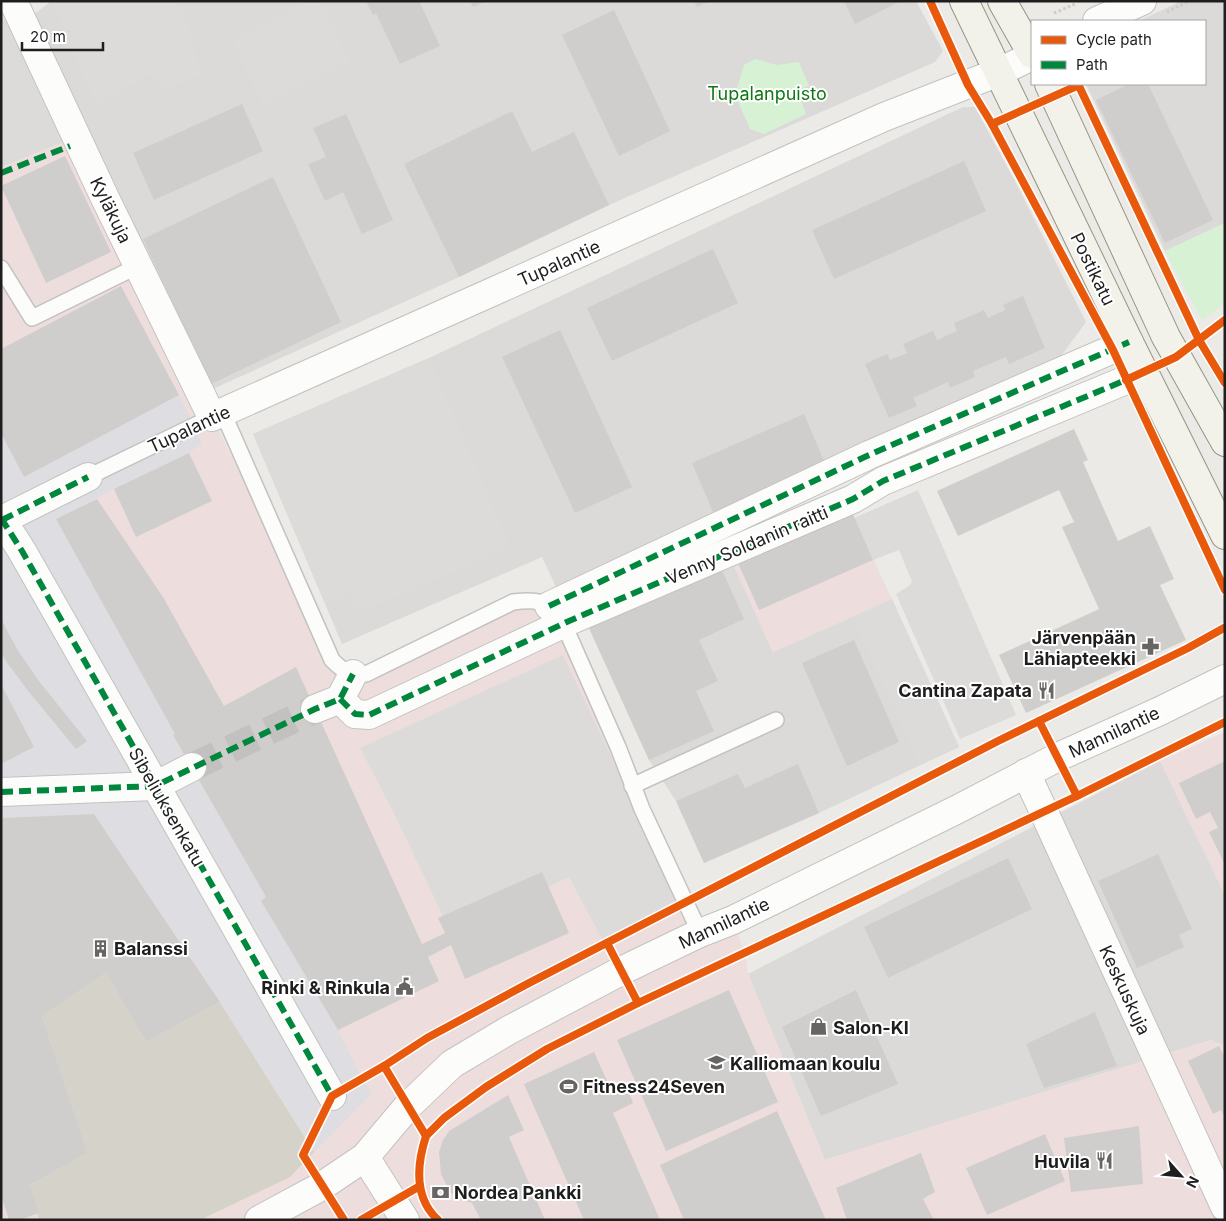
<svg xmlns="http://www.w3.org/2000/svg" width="1226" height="1221" viewBox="0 0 1226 1221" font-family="Inter,sans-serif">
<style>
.residential{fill:#dbdad8}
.commercial{fill:#eddedd}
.construction{fill:#d5d3c9}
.park{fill:#d6f1d4}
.parking{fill:#dcdbda}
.plaza{fill:#dedde1}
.building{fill:#d0cecc}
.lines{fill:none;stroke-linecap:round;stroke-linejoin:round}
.street-tunnel{stroke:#c3c1bf;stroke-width:28;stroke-dasharray:28 14;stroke-linecap:butt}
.lane-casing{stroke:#c3c2c1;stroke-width:18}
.street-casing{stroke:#c3c2c1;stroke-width:30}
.secondary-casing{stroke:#959480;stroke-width:30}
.path{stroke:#d5c8c7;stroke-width:3;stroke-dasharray:2.5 2.5;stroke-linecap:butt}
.lane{stroke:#fcfcfb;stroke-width:15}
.street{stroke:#fcfcfb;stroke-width:28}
.secondary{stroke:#f3f2ea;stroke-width:28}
.quiet{stroke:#00873e;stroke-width:6;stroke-dasharray:12 6;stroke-linecap:butt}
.cycleway-casing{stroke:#fff;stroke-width:11}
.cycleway{stroke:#e8590c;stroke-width:8}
.labels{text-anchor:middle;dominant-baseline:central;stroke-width:4;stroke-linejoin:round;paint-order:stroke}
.park-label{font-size:18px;fill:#117714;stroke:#fff}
.street-label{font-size:18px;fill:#1e1e1e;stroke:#fff}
.poi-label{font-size:18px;font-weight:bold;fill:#1e1e1e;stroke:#fff;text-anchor:start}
</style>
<rect width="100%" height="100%" fill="#eceae7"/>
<g class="residential">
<path d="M49,1H916L943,51L935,62L609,205L459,277L213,389L207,386L33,15L49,3Z"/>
<path d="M1181,1H1225V223L1165,251L1086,84H1205V21H1139Z"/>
<path d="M963,107H975L1017,185L1086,322L1056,363L713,512L556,587L542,557L342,644L253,434L429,358Z"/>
<path d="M732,561L773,652L892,599L959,747L819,813L704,863L676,801L649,760L589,628L721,568Z"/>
<path d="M1160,761L1225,895V1046L1211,1040L825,1160L748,974Z"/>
</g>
<g class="commercial">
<path d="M1,1L212,417L332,660L353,674L513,602L549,606L700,933L733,920L745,953L748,974L825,1160L1211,1040L1225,1046V1220H1Z"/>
<path d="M854,518L892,599L773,652L732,562Z"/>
<path d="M1225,732V895L1160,761Z"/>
</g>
<path class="construction" d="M106,973L146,1042L220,1002L314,1152L290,1177L200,1220H39L30,1185L88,1153L42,1016Z"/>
<g class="park">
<path d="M755,59L777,65L799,62L809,86L797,90L806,114L764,134L750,129L735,95L744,65Z"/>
<path d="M1225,223V303L1202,320L1165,251Z"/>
</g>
<g class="parking">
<path d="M52,1H177L187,23L200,75L163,92L150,74L96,105Z"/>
<path d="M310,1H321L350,62L262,104L232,39Z"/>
<path d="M1,20L8,21L63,142L1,167Z"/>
<path d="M429,358L510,547L358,613L349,594L326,604L253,434Z"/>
<path d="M918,490L1016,715L960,739L896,594L909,586L912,582L911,579L899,550L873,560L854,518Z"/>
<path d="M892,599L959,747L919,765L852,617Z"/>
<path d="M563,655L681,903L602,939L569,877L451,933L392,809L360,748Z"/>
</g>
<path class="plaza" d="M179,395L202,443L189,453L114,489L57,519L175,734L173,735L266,897L261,901L338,1030L362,1078L372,1093L314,1152L201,972L94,814L1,818V764L34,747L1,684V433Z"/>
<g class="building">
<path d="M366,1H419L440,46L400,64L376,13L373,15Z"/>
<path d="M470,1H487L473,7Z"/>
<path d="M694,1H710L697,7Z"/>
<path d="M844,1H901L855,24Z"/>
<path d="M614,10L670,131L619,156L562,35Z"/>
<path d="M1129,84H1148L1213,220L1165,243L1096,100Z"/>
<path d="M242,104L263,151L154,200L133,153Z"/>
<path d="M512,111L532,152L574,132L609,205L459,277L404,164Z"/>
<path d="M346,114L393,220L362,234L343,192L325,201L308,164L326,157L313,128Z"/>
<path d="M65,156L111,252L46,283L1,186Z"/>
<path d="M964,161L986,211L834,279L812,230Z"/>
<path d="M273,177L341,322L211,384L143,239Z"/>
<path d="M713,249L738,303L612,361L587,308Z"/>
<path d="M121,286L179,395L24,477L1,433V349Z"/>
<path d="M1023,296L1045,348L1009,364L1006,357L973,371L975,377L950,388L948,382L913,398L917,406L889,418L865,364L887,354L890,360L907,353L903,344L933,331L937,340L957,331L954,323L984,310L988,318L1005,310L1003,305Z"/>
<path d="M560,330L632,487L575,513L502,357Z"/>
<path d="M804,414L825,463L713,512L692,463Z"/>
<path d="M1074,429L1088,460L1083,462L1118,541L1150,526L1174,579L1160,585L1186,640L1026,713L999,655L1099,609L1062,527L1074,522L1059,490L958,536L937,491Z"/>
<path d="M189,453L212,501L136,537L114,489Z"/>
<path d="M97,499L163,597L224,706L296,667L422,944L445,933L438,918L542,872L569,933L465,979L451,945L428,957L439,981L338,1030L261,901L266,897L173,735L175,734L56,519Z"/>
<path d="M852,512L873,560L759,610L738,563Z"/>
<path d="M721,568L744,619L699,640L718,681L696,691L714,731L649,760L589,628Z"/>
<path d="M1,619L17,649L38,680L87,741L76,749L29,692L5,660L1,651Z"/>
<path d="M854,640L899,742L847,766L802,663Z"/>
<path d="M1,684L34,747L1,764Z"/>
<path d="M1225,761V865L1209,832L1218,828L1210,812L1196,819L1179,783Z"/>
<path d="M798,764L819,813L704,863L676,801L738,774L745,788Z"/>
<path d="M94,814L220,1002L146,1042L106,973L42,1016L88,1153L30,1185L39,1213L20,1220H9L1,1195V818Z"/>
<path d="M1158,854L1192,929L1179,935L1184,947L1137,968L1098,881Z"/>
<path d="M1008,858L1032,909L888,978L864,927Z"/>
<path d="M729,990L778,1102L666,1151L617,1040Z"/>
<path d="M856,990L898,1084L821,1116L782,1027Z"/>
<path d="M1095,1012L1117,1066L1044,1088L1026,1044Z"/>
<path d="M1219,1046L1225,1058V1118L1221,1110L1213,1114L1188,1061Z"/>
<path d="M594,1052L611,1090L625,1083L633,1103L613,1113L660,1220H584L524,1084Z"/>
<path d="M508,1095L524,1130L509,1137L545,1220H481L472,1203L460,1200L450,1192L441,1174L439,1152L443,1140L449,1131Z"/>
<path d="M777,1111L826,1220H684L660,1165Z"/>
<path d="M1139,1126L1143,1184L1071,1192L1064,1138Z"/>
<path d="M1045,1134L1065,1181L987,1215L966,1168Z"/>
<path d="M921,1153L935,1192L923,1199L934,1220H847L836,1188Z"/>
</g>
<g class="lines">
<path class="street-tunnel" d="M192,767L315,709"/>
<defs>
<g id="lane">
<path d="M1,268L32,318L138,266"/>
<path d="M223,413L332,660C344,672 349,675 366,674L513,602C537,599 543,600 561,618L618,747L642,809L700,933"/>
<path d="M88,477L212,417"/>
<path d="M632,786L776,720"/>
</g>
<g id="street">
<path d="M13,1L104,196L212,417L884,117L999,72L1032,56"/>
<path d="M1097,21L1142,1"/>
<path d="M1,518L22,551L332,1096"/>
<path d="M2,520L88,477"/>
<path d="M549,606L869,455L1129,342"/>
<path d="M340,699L355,714L369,715L569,621L853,499L883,481L1126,380"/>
<path d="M315,709L340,699L353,674"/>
<path d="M1026,773L1225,1207"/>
<path d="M1,792L155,786L192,767"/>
<path d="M365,1157L405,1220"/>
<path d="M259,1220L322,1186L365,1157L408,1106L452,1064L509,1030L621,971L700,933L733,920L958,809L1058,757L1160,711L1225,679"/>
</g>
<g id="secondary">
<path d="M964,1L1129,342L1225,535"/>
<path d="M1002,1L1032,54"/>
<path d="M1049,84L1166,337L1225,442"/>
</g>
</defs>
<use href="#lane" class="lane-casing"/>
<use href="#street" class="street-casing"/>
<use href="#secondary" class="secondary-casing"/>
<g class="path">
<path d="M1167,12L1189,1"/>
<path d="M1054,13L1075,4"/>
</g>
<use href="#lane" class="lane"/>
<use href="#street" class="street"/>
<use href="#secondary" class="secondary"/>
<g class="quiet">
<path d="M1,173L70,146"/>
<path d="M1,518L22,551L332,1096"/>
<path d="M2,520L88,477"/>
<path d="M549,606L869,455L1129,342"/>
<path d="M340,699L355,714L369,715L569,621L853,499L883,481L1126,380"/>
<path d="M1,792L155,786L315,709L340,699L353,674"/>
</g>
<defs>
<g id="cycleway">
<path d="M930,1L968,85L992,124L1113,350L1225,590"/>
<path d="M1078,84L1199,340L1225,383"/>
<path d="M992,124L1079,85"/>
<path d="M1126,380L1176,357L1225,320"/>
<path d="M1039,721L1077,796"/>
<path d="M607,943L638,1003"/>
<path d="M384,1066L427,1038L529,983L998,741L1188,648L1224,628"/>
<path d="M426,1136L444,1118L486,1087L547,1049L638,1003L1077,796L1225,722"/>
<path d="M344,1220L303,1155L332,1096L384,1066L426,1136C417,1164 413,1197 438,1220"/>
<path d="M361,1220L420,1186"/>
</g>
</defs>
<use href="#cycleway" class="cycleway-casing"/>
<use href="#cycleway" class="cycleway"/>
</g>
<defs>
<symbol id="pharmacy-bare" viewBox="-9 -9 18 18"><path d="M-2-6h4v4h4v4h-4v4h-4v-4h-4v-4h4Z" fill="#666564" stroke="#fff" stroke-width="2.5" paint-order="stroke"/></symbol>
<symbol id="restaurant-bare" viewBox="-9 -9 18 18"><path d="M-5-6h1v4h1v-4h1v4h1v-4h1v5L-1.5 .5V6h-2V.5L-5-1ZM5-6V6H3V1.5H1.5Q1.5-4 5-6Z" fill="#666564" stroke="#fff" stroke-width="2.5" paint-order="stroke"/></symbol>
<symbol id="building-bare" viewBox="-9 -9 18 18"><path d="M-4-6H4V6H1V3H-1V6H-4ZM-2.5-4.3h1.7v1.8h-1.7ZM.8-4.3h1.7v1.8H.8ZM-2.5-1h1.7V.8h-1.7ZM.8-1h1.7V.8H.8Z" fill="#666564" stroke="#fff" stroke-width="2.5" paint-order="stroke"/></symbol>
<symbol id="civic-bare" viewBox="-9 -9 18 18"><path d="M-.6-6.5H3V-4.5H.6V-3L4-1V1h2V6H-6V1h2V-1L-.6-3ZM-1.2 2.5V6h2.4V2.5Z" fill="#666564" stroke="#fff" stroke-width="2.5" paint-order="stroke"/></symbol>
<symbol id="shop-bare" viewBox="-9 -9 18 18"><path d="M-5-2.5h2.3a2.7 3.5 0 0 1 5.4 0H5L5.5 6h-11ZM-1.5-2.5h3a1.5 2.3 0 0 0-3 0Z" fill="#666564" stroke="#fff" stroke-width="2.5" paint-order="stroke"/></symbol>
<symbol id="school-bare" viewBox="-9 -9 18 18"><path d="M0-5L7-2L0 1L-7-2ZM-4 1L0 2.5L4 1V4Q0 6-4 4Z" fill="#666564" stroke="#fff" stroke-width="2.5" paint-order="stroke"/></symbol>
<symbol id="stadium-bare" viewBox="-9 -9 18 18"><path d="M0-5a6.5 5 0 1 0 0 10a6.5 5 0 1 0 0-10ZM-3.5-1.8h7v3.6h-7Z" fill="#666564" stroke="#fff" stroke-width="2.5" paint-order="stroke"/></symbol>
<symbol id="bank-bare" viewBox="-9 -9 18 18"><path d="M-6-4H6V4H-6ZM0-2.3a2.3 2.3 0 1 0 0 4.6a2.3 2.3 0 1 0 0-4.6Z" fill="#666564" stroke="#fff" stroke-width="2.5" paint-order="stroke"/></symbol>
</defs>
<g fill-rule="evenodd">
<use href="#pharmacy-bare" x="1138" y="634" width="25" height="25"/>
<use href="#restaurant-bare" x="1034" y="678" width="25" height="25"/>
<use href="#building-bare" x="88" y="936" width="25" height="25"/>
<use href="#civic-bare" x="392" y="974" width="25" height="25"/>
<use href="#shop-bare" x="806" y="1014" width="25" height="25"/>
<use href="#school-bare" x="704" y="1050" width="25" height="25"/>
<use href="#stadium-bare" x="556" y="1074" width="25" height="25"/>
<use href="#restaurant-bare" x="1092" y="1148" width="25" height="25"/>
<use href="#bank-bare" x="428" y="1180" width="25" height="25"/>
</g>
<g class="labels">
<g class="park-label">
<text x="767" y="93">Tupalanpuisto</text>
</g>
<g class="street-label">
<text transform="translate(111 210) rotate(64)">Kyläkuja</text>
<text transform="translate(559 263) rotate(-24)">Tupalantie</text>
<text transform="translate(1093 269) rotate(64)">Postikatu</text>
<text transform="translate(189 429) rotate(-25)">Tupalantie</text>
<text transform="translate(747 545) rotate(-23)">Venny Soldanin raitti</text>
<text transform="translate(1114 732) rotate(-25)">Mannilantie</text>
<text transform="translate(167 807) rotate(60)">Sibeliuksenkatu</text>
<text transform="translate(724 923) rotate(-25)">Mannilantie</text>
<text transform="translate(1125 990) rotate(65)">Keskuskuja</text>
</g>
<g class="poi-label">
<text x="1136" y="637" text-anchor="end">Järvenpään<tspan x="1136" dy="21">Lähiapteekki</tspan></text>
<text x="1032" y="690" text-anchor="end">Cantina Zapata</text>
<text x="114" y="948">Balanssi</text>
<text x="390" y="987" text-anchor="end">Rinki &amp; Rinkula</text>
<text x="833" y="1027">Salon-KI</text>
<text x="730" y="1063">Kalliomaan koulu</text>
<text x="583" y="1086">Fitness24Seven</text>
<text x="1090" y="1161" text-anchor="end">Huvila</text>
<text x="454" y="1192">Nordea Pankki</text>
</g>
</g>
<rect width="1226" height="1221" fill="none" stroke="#1e1e1e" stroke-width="5"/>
<rect x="1031" y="20" width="175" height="65" fill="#ffffff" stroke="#a5a5a5"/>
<rect x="1041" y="36" width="25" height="8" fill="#e8590c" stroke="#a5a5a5"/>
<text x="1076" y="45" font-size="15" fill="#1e1e1e">Cycle path</text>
<rect x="1041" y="61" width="25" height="8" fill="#00873e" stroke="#a5a5a5"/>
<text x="1076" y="70" font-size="15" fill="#1e1e1e">Path</text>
<g transform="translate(1181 1176) rotate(117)" stroke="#ffffff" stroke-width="4" paint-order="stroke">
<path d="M0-4L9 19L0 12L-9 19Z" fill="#1e1e1e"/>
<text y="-8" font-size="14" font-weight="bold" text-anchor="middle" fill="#1e1e1e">N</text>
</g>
<path d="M22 42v8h81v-8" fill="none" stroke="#1e1e1e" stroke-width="2.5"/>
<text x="30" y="42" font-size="15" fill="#1e1e1e" stroke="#ffffff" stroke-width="4" paint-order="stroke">20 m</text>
</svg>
